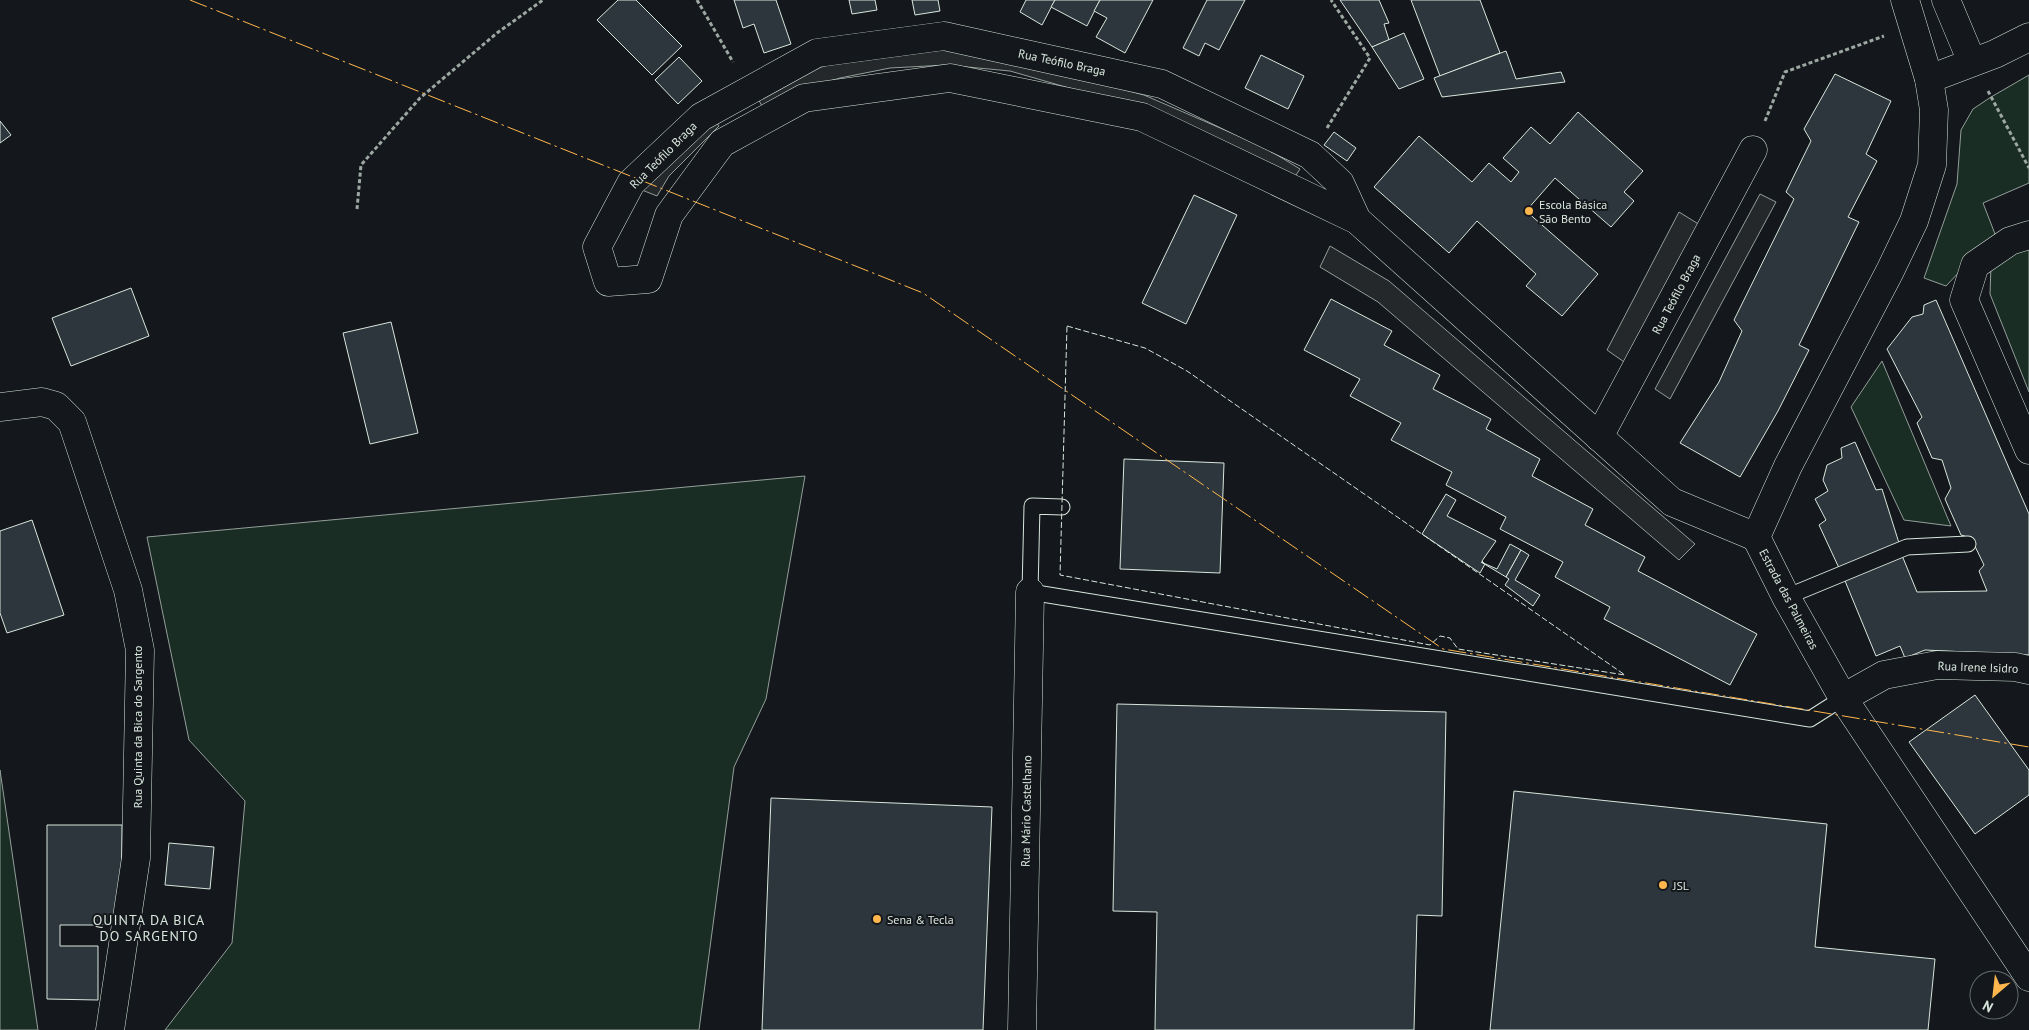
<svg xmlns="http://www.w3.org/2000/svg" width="2029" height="1030" viewBox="0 0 2029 1030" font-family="'PT Sans',sans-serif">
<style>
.green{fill:#1a2d24;stroke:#939e99}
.parking{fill:#24282b;stroke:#939e99}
.building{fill:#2c363c;stroke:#d8e6dc}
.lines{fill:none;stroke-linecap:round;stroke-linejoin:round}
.service-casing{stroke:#d8e6dc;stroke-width:17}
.minor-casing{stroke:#d8e6dc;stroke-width:29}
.tertiary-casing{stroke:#d8e6dc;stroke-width:29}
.path{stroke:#9da8a2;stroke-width:3;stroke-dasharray:4 2.5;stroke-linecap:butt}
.service{stroke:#14181c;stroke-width:15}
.minor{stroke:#14181c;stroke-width:28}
.tertiary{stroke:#14181c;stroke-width:28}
.fence{stroke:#d8e6dc;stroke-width:1;stroke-dasharray:6 2.5;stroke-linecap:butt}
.power{stroke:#ffb74d;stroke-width:1;stroke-dasharray:18 4 2.5 4;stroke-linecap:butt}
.poi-dot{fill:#ffb74d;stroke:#14181c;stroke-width:2}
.labels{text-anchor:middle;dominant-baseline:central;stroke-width:4;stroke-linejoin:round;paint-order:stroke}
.street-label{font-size:12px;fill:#d8e6dc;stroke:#14181c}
.poi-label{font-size:12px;fill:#d8e6dc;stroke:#14181c;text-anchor:start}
.neighbourhood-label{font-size:14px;letter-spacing:1px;fill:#d8e6dc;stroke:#14181c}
</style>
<rect width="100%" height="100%" fill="#14181c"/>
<g class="green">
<path d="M2029,75V183L1983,203L1995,234L1946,286L1924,278L1957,184L1961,130L1973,109L1991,97Z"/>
<path d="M2029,245V392L1990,294L1991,265Z"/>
<path d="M1882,361L1951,526L1904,520L1851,407Z"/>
<path d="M805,476L766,699L734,767L699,1030H165L232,943L245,801L189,740L147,537Z"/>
<path d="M0,770L38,1030H0Z"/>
</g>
<g class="parking">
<path d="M947,50L1011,59L1144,95L1264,147L1300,169L1294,178L1139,108L1010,71L946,65L890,68L840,78L799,90L762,106L756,95L796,75L834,63L888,53Z"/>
<path d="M713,117L719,126L669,176L657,196L642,190Z"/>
<path d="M1760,194L1776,202L1670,399L1655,389Z"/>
<path d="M1679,212L1700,225L1627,364L1607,350Z"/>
<path d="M1330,246L1389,281L1695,544L1679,560L1378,302L1320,267Z"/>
</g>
<g class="building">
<path d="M618,0H636L682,46L652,75L597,20Z"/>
<path d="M734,0H776L791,44L764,53L754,24L743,28Z"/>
<path d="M849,0H875L877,10L852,14Z"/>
<path d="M912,0H938L940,11L915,15Z"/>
<path d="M1026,0H1055L1042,25L1020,12Z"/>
<path d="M1055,0H1100L1087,26L1051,7Z"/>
<path d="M1100,0H1153L1125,53L1096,37L1107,18L1094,11Z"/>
<path d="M1207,0H1245L1219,50L1205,43L1199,56L1183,48Z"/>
<path d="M1340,0H1379L1389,23L1384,24L1389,40L1372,47Z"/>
<path d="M1411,0H1480L1500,53L1440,76Z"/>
<path d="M1404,33L1424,79L1399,89L1372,47Z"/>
<path d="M1506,51L1516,79L1561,72L1565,82L1442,97L1434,78Z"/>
<path d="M1261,55L1304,76L1288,109L1245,88Z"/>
<path d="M679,57L702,81L678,104L655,80Z"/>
<path d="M1835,74L1891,101L1866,154L1877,161L1848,217L1859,222L1799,345L1809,350L1778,411L1740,477L1680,443L1719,382L1742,331L1734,320L1794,199L1786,192L1811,141L1804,129Z"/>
<path d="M1578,112L1643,171L1624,192L1634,201L1611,227L1555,178L1526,211L1598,274L1562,316L1526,286L1536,274L1477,221L1449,253L1374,187L1419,136L1472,182L1489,163L1511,182L1519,172L1503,158L1531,127L1550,144Z"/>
<path d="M0,121L11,135L0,143Z"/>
<path d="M1334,132L1356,148L1347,161L1324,145Z"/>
<path d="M1194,195L1237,215L1186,324L1142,303Z"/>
<path d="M131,288L149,336L71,366L52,318Z"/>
<path d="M1331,299L1392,331L1384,345L1440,375L1433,389L1491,419L1486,429L1540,459L1532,476L1593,509L1585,525L1645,557L1638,571L1757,634L1730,685L1604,619L1610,607L1555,577L1563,562L1500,529L1506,517L1446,485L1452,472L1391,440L1401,423L1350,396L1360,379L1304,350Z"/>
<path d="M1936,300L2029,514V655L1925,650L1905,658L1900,646L1876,656L1843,576L1901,553L1917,592L1987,591L1979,571L1984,565L1971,538L1961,535L1945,499L1951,488L1942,460L1932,458L1917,423L1922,417L1887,349L1912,317L1923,314L1924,305Z"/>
<path d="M391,322L418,433L370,444L343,333Z"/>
<path d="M1855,442L1876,490L1882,489L1899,543L1839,568L1819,525L1826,520L1815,499L1828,491L1823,480L1827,465L1842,458L1841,448Z"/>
<path d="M1124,459L1224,463L1220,573L1120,569Z"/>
<path d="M1446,494L1456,500L1447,516L1496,541L1482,561L1485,564L1480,573L1422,534Z"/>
<path d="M32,520L64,615L7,633L0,613V531Z"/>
<path d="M1510,544L1521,550L1506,577L1481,562L1497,569Z"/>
<path d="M1521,550L1529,555L1515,580L1540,595L1533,606L1505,585L1509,579L1506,577Z"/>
<path d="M1975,695L2029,770V795L1975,834L1909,742Z"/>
<path d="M1117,704L1446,712L1442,916L1417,915L1414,1030H1155L1157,912L1113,911Z"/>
<path d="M1514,791L1827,824L1815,947L1935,959L1928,1030H1490Z"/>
<path d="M771,798L992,807L983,1030H762Z"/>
<path d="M47,825H122L121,925H60V946H98V1000L47,999Z"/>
<path d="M169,843L214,847L210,889L165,885Z"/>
</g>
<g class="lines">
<defs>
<g id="service">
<path d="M1062,507L1032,506L1030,592L1810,719L1843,698"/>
<path d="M1786,597L1907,547L1968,544"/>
</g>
<g id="minor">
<path d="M1929,79L1934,110L1932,165L1914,221L1890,271L1788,466L1756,537L1786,597L1843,698L2029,977"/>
<path d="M1357,220L1340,183L1310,155L1162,84L944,36L817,53L701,117L631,183L597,247L608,282L648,279L669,215L722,143L804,98L950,78L1142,117L1357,220L1672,502L1756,537"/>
<path d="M2029,235L2010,241L1975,265L1964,300L2029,450"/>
<path d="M0,407L42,402L56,406L72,422L128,590L140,650L136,858L110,1030"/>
<path d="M1599,437L1753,150"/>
<path d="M1843,698L1884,675L1937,665L2015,667L2029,670"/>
<path d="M1022,1030L1030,592"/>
</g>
<g id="tertiary">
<path d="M1905,0L1929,79L1995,54L2029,37"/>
<path d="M1946,0L1972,62"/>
</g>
</defs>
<use href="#service" class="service-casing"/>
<use href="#minor" class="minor-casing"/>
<use href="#tertiary" class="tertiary-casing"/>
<g class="path">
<path d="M697,0L733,62"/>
<path d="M1988,91L2029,168"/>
<path d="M1765,121L1785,72L1884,36"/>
<path d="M1327,128L1370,58L1331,0"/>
<path d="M357,209L361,165L420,98L497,33L543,0"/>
</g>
<use href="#service" class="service"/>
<use href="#minor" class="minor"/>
<use href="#tertiary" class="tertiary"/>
<path class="fence" d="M1067,326L1145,348L1187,371L1625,675L1458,649L1450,638L1440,636L1430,645L1060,575Z"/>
<path class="power" d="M190,0L923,293L1443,649L2029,747"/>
</g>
<g class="poi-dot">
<circle cx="1529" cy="211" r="5"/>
<circle cx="1663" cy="885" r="5"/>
<circle cx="877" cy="919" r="5"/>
</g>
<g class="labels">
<g class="street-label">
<text transform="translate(1062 62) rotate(12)">Rua Teófilo Braga</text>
<text transform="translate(663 155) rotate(-45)">Rua Teófilo Braga</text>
<text transform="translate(1676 294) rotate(-62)">Rua Teófilo Braga</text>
<text transform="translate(1789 599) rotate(62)">Estrada das Palmeiras</text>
<text transform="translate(1978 667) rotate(2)">Rua Irene Isidro</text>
<text transform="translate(137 727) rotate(-90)">Rua Quinta da Bica do Sargento</text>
<text transform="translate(1026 811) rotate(-89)">Rua Mário Castelhano</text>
</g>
<g class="poi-label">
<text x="1539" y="204">Escola Básica<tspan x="1539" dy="14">São Bento</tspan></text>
<text x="1673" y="885">JSL</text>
<text x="887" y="919">Sena &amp; Tecla</text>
</g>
<g class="neighbourhood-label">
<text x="149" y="920">QUINTA DA BICA<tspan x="149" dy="16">DO SARGENTO</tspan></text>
</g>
</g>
<g transform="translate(1994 995) rotate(208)"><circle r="24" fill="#14181c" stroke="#626a69"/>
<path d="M0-4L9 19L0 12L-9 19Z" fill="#ffb74d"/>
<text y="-8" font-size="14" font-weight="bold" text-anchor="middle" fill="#d8e6dc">N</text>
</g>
</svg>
